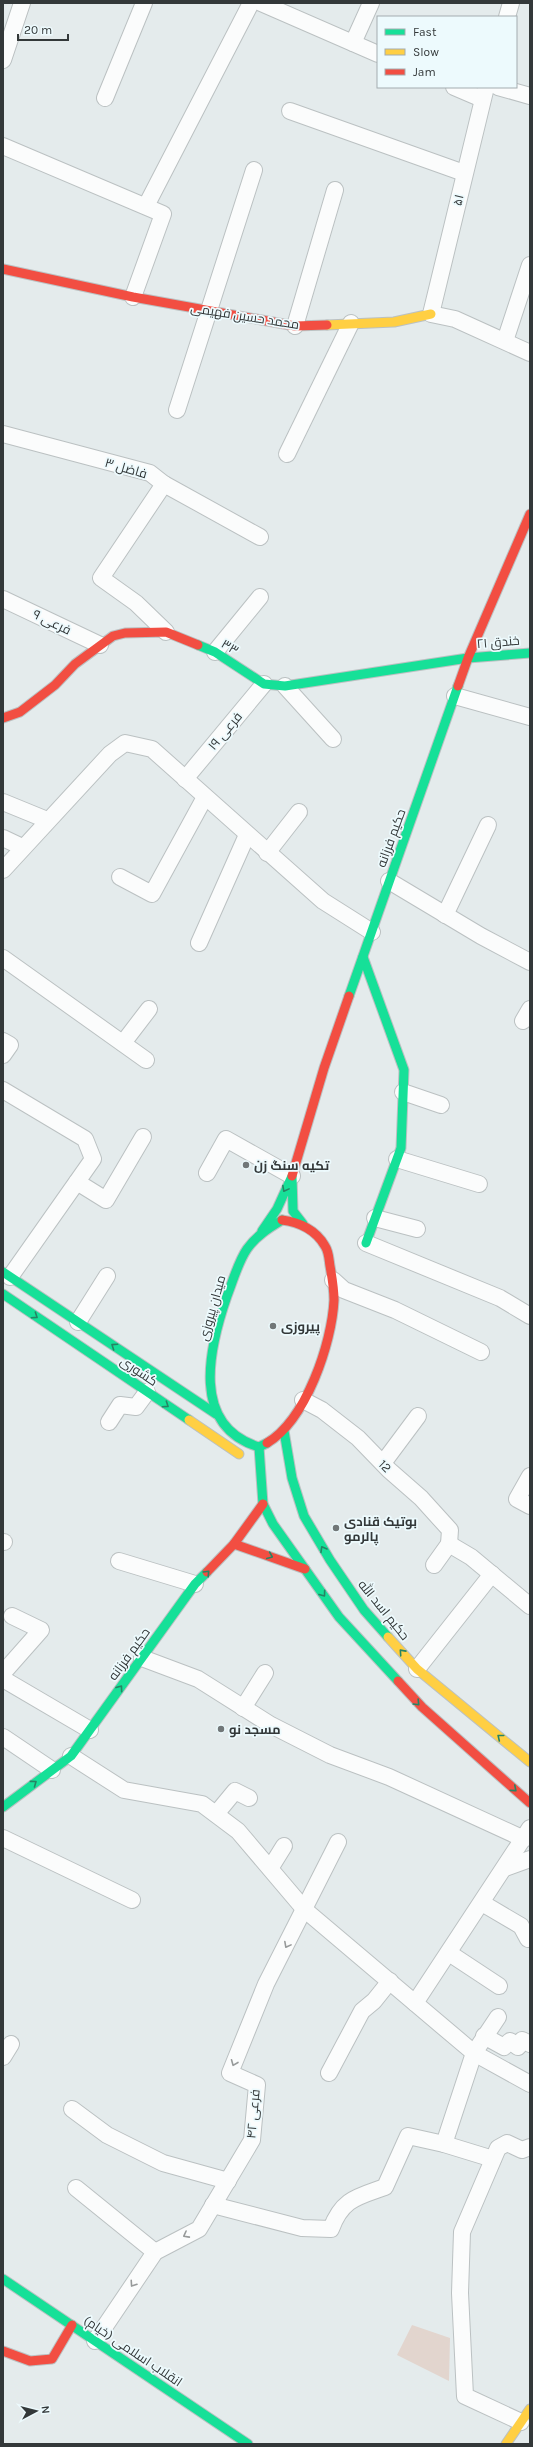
<svg xmlns="http://www.w3.org/2000/svg" width="533" height="2447" viewBox="0 0 533 2447" font-family="Karla,Cairo,sans-serif">
<style>
.green{fill:#e2d5ce}
.lines{fill:none;stroke-linecap:round;stroke-linejoin:round}
.street-casing{stroke:#bbc1c2;stroke-width:18}
.fast-casing{stroke:#bbc1c2;stroke-width:11}
.slow-casing{stroke:#bbc1c2;stroke-width:11}
.jam-casing{stroke:#bbc1c2;stroke-width:11}
.street{stroke:#fbfcfc;stroke-width:16}
.fast{stroke:#16e098;stroke-width:9}
.slow{stroke:#ffcf43;stroke-width:9}
.jam{stroke:#f24e42;stroke-width:9}
.oneway{stroke:#268464}
.oneway2{stroke:#979a9a}
.poi-dot{fill:#717778;stroke:#edfafd;stroke-width:1.5}
.labels{text-anchor:middle;dominant-baseline:central;stroke-width:3.5;stroke-linejoin:round;paint-order:stroke}
.street-label{font-size:13px;fill:#333839;stroke:#edfafd}
.poi-label{font-size:13px;font-weight:bold;fill:#333839;stroke:#edfafd;text-anchor:start}
</style>
<rect width="100%" height="100%" fill="#e4ebec"/>
<path class="green" d="M412,2325L450,2338L449,2381L397,2355Z"/>
<g class="lines">
<defs>
<g id="street">
<path d="M261,3L378,54"/>
<path d="M507,17L511,3"/>
<path d="M353,43L371,3"/>
<path d="M3,60L22,3"/>
<path d="M454,87L482,99"/>
<path d="M486,87L431,314L455,319L530,353"/>
<path d="M498,87L530,96"/>
<path d="M105,98L144,3"/>
<path d="M290,111L464,173"/>
<path d="M3,146L163,214L133,297"/>
<path d="M146,206L251,3"/>
<path d="M295,326L335,190"/>
<path d="M505,341L530,265"/>
<path d="M177,410L254,170"/>
<path d="M3,434L150,473L164,484L260,537"/>
<path d="M287,454L351,323"/>
<path d="M164,484L101,578L136,603L166,632"/>
<path d="M3,599L100,645"/>
<path d="M215,652L260,597"/>
<path d="M285,686L333,739"/>
<path d="M455,696L530,717"/>
<path d="M185,779L264,684"/>
<path d="M3,802L47,820"/>
<path d="M3,838L22,847"/>
<path d="M267,853L299,812"/>
<path d="M3,870L110,754L125,743L152,749L323,901L372,932"/>
<path d="M120,877L152,894L205,797"/>
<path d="M389,881L481,936L530,962"/>
<path d="M445,915L488,825"/>
<path d="M199,943L247,835"/>
<path d="M3,958L146,1060"/>
<path d="M523,1021L530,1009"/>
<path d="M3,1041L10,1045L3,1055"/>
<path d="M123,1043L149,1009"/>
<path d="M3,1090L85,1139L93,1159L10,1277"/>
<path d="M403,1092L441,1105"/>
<path d="M397,1159L479,1184"/>
<path d="M207,1173L226,1139L292,1176"/>
<path d="M77,1182L106,1200L143,1137"/>
<path d="M375,1218L417,1229"/>
<path d="M366,1243L500,1298L530,1316"/>
<path d="M333,1280L344,1290L395,1310L481,1352"/>
<path d="M78,1322L107,1276"/>
<path d="M303,1400L322,1410L358,1438L389,1470L421,1498L450,1530L449,1544"/>
<path d="M109,1422L120,1405L136,1407L147,1392"/>
<path d="M383,1463L418,1416"/>
<path d="M530,1476L517,1499L530,1506"/>
<path d="M3,1542H4"/>
<path d="M449,1544L471,1557L530,1606"/>
<path d="M119,1561L195,1584"/>
<path d="M434,1565L449,1544"/>
<path d="M142,1658L198,1679L271,1725L330,1755L389,1777L524,1839"/>
<path d="M417,1669L492,1574"/>
<path d="M3,1673L41,1630L12,1616"/>
<path d="M3,1679L90,1730"/>
<path d="M243,1708L265,1673"/>
<path d="M3,1737L52,1770"/>
<path d="M71,1756L124,1790L202,1804L238,1831L305,1910L474,2053L530,2084"/>
<path d="M216,1814L235,1791L249,1798"/>
<path d="M3,1838L132,1900"/>
<path d="M271,1867L284,1846"/>
<path d="M505,1868L530,1859"/>
<path d="M482,1903L521,1926L528,1939"/>
<path d="M449,1953L499,1986"/>
<path d="M415,2003L530,1828"/>
<path d="M484,2036L504,2047L510,2041L518,2047L522,2040L530,2044"/>
<path d="M3,2057L11,2044"/>
<path d="M329,2073L362,2011L374,2001L390,1981"/>
<path d="M72,2109L107,2135L163,2163L228,2181"/>
<path d="M444,2144L493,2159"/>
<path d="M76,2188L155,2252"/>
<path d="M213,2205L302,2228L331,2229C342,2199 357,2197 385,2187L408,2136L444,2144L474,2053L498,2017"/>
<path d="M95,2341L155,2252L199,2229L252,2140L257,2085L230,2073L266,1984L338,1842"/>
<path d="M521,2422L465,2396L460,2293L462,2232L498,2148L507,2143L522,2150L530,2147"/>
</g>
<g id="fast">
<path d="M198,645L215,652L264,684L285,686L468,658L530,653"/>
<path d="M363,957L404,1070L401,1148L366,1243"/>
<path d="M349,996L458,686"/>
<path d="M262,1231L277,1209L292,1176L293,1211L303,1224"/>
<path d="M3,1272L216,1414"/>
<path d="M3,1294L189,1420"/>
<path d="M284,1431L292,1478L304,1516L330,1560L364,1610L388,1637"/>
<path d="M267,1443L259,1447C190,1426 209,1348 227,1296C233,1281 238,1262 247,1249C256,1236 269,1228 282,1220"/>
<path d="M259,1447L263,1504L273,1524L339,1617L398,1681"/>
<path d="M3,1807L71,1756L195,1584L207,1572"/>
<path d="M3,2279L248,2444"/>
</g>
<g id="slow">
<path d="M327,325L394,322L431,314"/>
<path d="M189,1420L239,1454"/>
<path d="M388,1637L417,1669L530,1762"/>
<path d="M506,2444L530,2409"/>
</g>
<g id="jam">
<path d="M3,269L133,297L295,326L327,325"/>
<path d="M458,686L468,658L530,514"/>
<path d="M3,718L20,712L55,685L75,664L113,636L125,633L166,632L198,645"/>
<path d="M292,1176L324,1068L349,996"/>
<path d="M267,1443C306,1420 332,1343 334,1300C334,1289 332,1277 330,1266C329,1260 329,1252 325,1246C316,1230 299,1222 282,1220"/>
<path d="M234,1544L305,1569"/>
<path d="M207,1572L234,1544L263,1504"/>
<path d="M398,1681L422,1707L530,1803"/>
<path d="M3,2351L30,2361L52,2359L72,2325"/>
</g>
</defs>
<use href="#street" class="street-casing"/>
<use href="#fast" class="fast-casing"/>
<use href="#slow" class="slow-casing"/>
<use href="#jam" class="jam-casing"/>
<use href="#street" class="street"/>
<use href="#fast" class="fast"/>
<use href="#slow" class="slow"/>
<use href="#jam" class="jam"/>
</g>
<defs><path id="oneway-chevron" d="M-2-3.5L2.5 0L-2 3.5" fill="none" stroke-width="1.6" stroke-linecap="round" stroke-linejoin="round"/></defs>
<g class="oneway">
<use href="#oneway-chevron" transform="translate(285 1189) rotate(118)"/>
<use href="#oneway-chevron" transform="translate(35 1316) rotate(34)"/>
<use href="#oneway-chevron" transform="translate(114 1346) rotate(-146)"/>
<use href="#oneway-chevron" transform="translate(166 1405) rotate(34)"/>
<use href="#oneway-chevron" transform="translate(323 1549) rotate(-120)"/>
<use href="#oneway-chevron" transform="translate(270 1556) rotate(23)"/>
<use href="#oneway-chevron" transform="translate(207 1573) rotate(-46)"/>
<use href="#oneway-chevron" transform="translate(323 1594) rotate(54)"/>
<use href="#oneway-chevron" transform="translate(402 1652) rotate(-132)"/>
<use href="#oneway-chevron" transform="translate(120 1688) rotate(-54)"/>
<use href="#oneway-chevron" transform="translate(417 1703) rotate(46)"/>
<use href="#oneway-chevron" transform="translate(500 1737) rotate(-141)"/>
<use href="#oneway-chevron" transform="translate(34 1783) rotate(-36)"/>
<use href="#oneway-chevron" transform="translate(514 1789) rotate(41)"/>
</g>
<g class="oneway2">
<use href="#oneway-chevron" transform="translate(287 1945) rotate(118)"/>
<use href="#oneway-chevron" transform="translate(234 2063) rotate(112)"/>
<use href="#oneway-chevron" transform="translate(186 2235) rotate(152)"/>
<use href="#oneway-chevron" transform="translate(133 2284) rotate(124)"/>
</g>
<g class="poi-dot">
<circle cx="246" cy="1165" r="4"/>
<circle cx="273" cy="1326" r="4"/>
<circle cx="336" cy="1528" r="4"/>
<circle cx="221" cy="1729" r="4"/>
</g>
<g class="labels">
<g class="street-label">
<text transform="translate(458 200) rotate(-77)">۵۱</text>
<text transform="translate(245 316) rotate(9)">محمد حسین فهیمی</text>
<text transform="translate(126 468) rotate(16)">فاضل ۳</text>
<text transform="translate(52 622) rotate(26)">فرعی ۹</text>
<text transform="translate(498 642) rotate(-5)">۲۱ خندق</text>
<text transform="translate(230 647) rotate(31)">۳۳</text>
<text transform="translate(225 731) rotate(-50)">فرعی ۱۹</text>
<text transform="translate(391 838) rotate(-70)">حکیم فرزانه</text>
<text transform="translate(212 1308) rotate(-74)">میدان پیروزی</text>
<text transform="translate(139 1371) rotate(34)">کشوری</text>
<text transform="translate(385 1466) rotate(45)">12</text>
<text transform="translate(384 1610) rotate(51)">حکیم اسد الله</text>
<text transform="translate(129 1654) rotate(-54)">حکیم فرزانه</text>
<text transform="translate(253 2114) rotate(-85)">فرعی ۴۲</text>
<text transform="translate(133 2351) rotate(34)">انقلاب اسلامی (خیام)</text>
</g>
<g class="poi-label">
<text x="254" y="1165">تکیه سنگ زن</text>
<text x="281" y="1326">پیروزی</text>
<text x="344" y="1521">بوتیک قنادی<tspan x="344" dy="15">پالرمو</tspan></text>
<text x="229" y="1729">مسجد نو</text>
</g>
</g>
<rect width="533" height="2447" fill="none" stroke="#333839" stroke-width="8"/>
<rect x="377" y="16" width="140" height="72" fill="#edfafd" stroke="#a3acaf"/>
<rect x="385" y="29" width="20" height="6" fill="#16e098" stroke="#a3acaf"/>
<text x="413" y="36" font-size="12" fill="#333839">Fast</text>
<rect x="385" y="49" width="20" height="6" fill="#ffcf43" stroke="#a3acaf"/>
<text x="413" y="56" font-size="12" fill="#333839">Slow</text>
<rect x="385" y="69" width="20" height="6" fill="#f24e42" stroke="#a3acaf"/>
<text x="413" y="76" font-size="12" fill="#333839">Jam</text>
<g transform="translate(36 2411) rotate(83)" stroke="#edfafd" stroke-width="3" paint-order="stroke">
<path d="M0-3L7 15L0 10L-7 15Z" fill="#333839"/>
<text y="-6" font-size="11" font-weight="bold" text-anchor="middle" fill="#333839">N</text>
</g>
<path d="M18 34v6h50v-6" fill="none" stroke="#333839" stroke-width="2"/>
<text x="24" y="34" font-size="12" fill="#333839" stroke="#edfafd" stroke-width="3" paint-order="stroke">20 m</text>
</svg>
